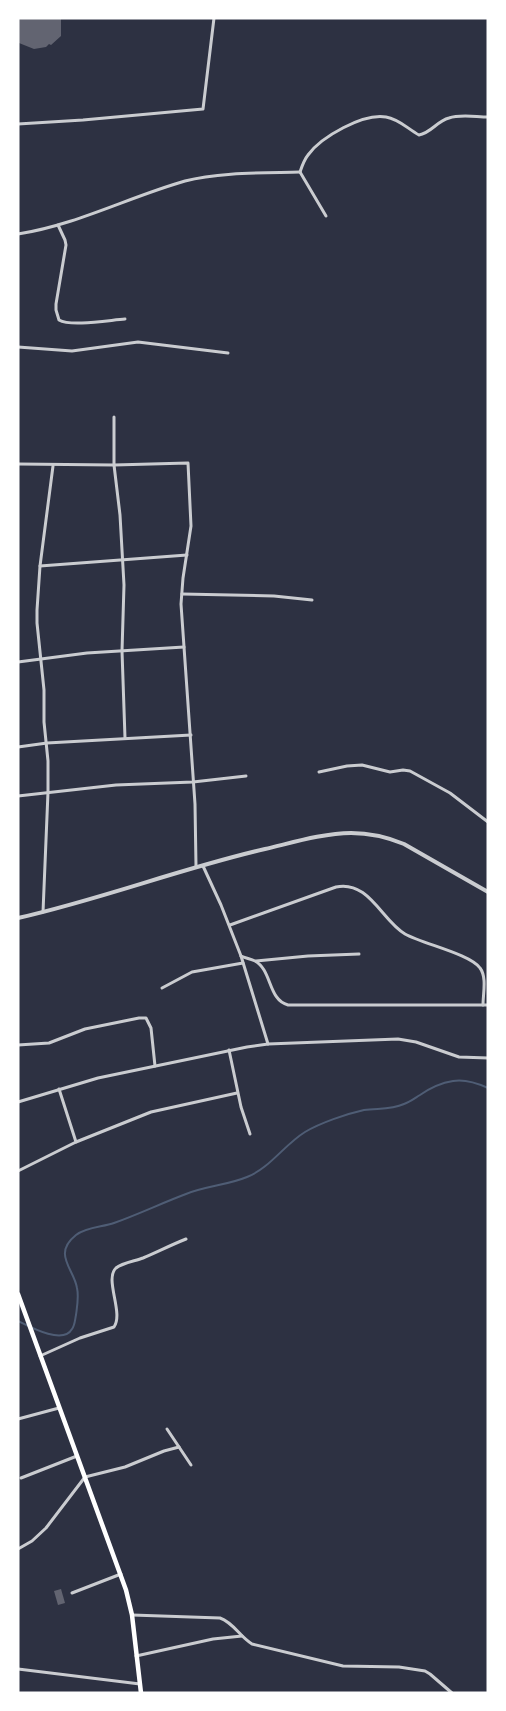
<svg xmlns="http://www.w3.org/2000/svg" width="506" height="1711" viewBox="0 0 506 1711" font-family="Quicksand,sans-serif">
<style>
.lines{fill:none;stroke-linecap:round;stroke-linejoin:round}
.stream{stroke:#4f5d75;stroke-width:2}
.building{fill:#626471}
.minor{stroke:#caccd0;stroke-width:3}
.tertiary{stroke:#caccd0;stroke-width:4}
.trunk{stroke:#fff;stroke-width:4.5}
</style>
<rect width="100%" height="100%" fill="#2d3142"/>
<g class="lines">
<path class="stream" d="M18,1321C30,1327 63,1345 72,1329C75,1325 75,1319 76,1315C77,1307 79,1297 77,1288C74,1269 52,1254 76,1235C86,1227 103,1227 114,1223C139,1214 162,1203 186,1194C206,1186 228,1185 247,1177C270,1168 284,1145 305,1132C320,1123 346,1114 364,1110C378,1108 391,1110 404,1104C410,1102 415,1098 420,1095C430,1088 440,1083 453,1081C465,1079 477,1083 488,1088"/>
</g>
<g class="building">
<path d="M18,18H61V36L51,45L49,44L46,47L34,49L19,43Z"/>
<path d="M61,1589L65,1603L58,1605L54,1591Z"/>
</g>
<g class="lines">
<g class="minor">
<path d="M18,124L83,120L203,109L214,18"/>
<path d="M300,172C302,166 304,160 308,155C321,137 363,113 386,117C399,119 408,129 419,135C431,133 437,121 449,118C460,114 476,117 488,117"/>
<path d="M300,172L326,216"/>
<path d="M58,225L65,240L66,245L56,304V310L59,320C71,327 110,320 125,319"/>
<path d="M18,234C76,225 129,197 185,181C218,172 265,173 300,172"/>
<path d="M18,347L72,351L138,342L228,353"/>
<path d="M114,417V465L120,515L124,585L122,651L125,738"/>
<path d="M18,464L114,465L188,463L191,526L183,578L181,604L195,804L196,866"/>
<path d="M40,566L187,555"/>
<path d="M182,594L274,596L312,600"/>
<path d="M18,662L87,653L184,647"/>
<path d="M18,747L47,743L191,735"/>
<path d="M319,772L347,766L362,765L390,772L403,770L410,771L450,793L488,822"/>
<path d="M18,796L116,785L193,782L246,776"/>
<path d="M203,866L221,905L241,956L268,1044"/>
<path d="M43,912L48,792V761L44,722V690L37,623V610L40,566L53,466"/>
<path d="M230,925L336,887C369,880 382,921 405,934C423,944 470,954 480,968C487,977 483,994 483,1005"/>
<path d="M241,956C245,958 251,959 255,961C272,970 268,1000 288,1005H488"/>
<path d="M256,961L308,956L359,954"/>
<path d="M162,988L192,972L243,963"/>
<path d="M18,1045L49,1043L85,1029L139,1018H146L151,1028L155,1066"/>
<path d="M229,1050L241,1107L250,1134"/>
<path d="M18,1102L98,1078L247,1047L268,1044L398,1039L416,1042L459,1057L488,1058"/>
<path d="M76,1142L151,1112L237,1093"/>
<path d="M18,1171L76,1142L59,1089"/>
<path d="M40,1356L80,1338L114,1327C124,1313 104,1279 116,1268C122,1263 135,1261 143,1258C157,1252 171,1245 186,1239"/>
<path d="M18,1419L59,1408"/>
<path d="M167,1429L191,1465"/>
<path d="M21,1478L77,1456"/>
<path d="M18,1549L32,1541L46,1528L85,1477L125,1467L164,1451L179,1447"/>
<path d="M72,1593L121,1574"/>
<path d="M132,1615L220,1618C234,1623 239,1636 252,1644L343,1666L399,1667L425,1671L430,1674L452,1693"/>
<path d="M136,1656L213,1639L242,1636"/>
<path d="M18,1669L140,1684"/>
</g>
<path class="tertiary" d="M18,918C102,899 182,868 265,849C291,843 324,833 351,833C369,833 387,837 404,844L488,892"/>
<path class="trunk" d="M18,1294L126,1590L132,1615L141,1693"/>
</g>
<rect width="506" height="1711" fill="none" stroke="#ffffff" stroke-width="39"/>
</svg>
